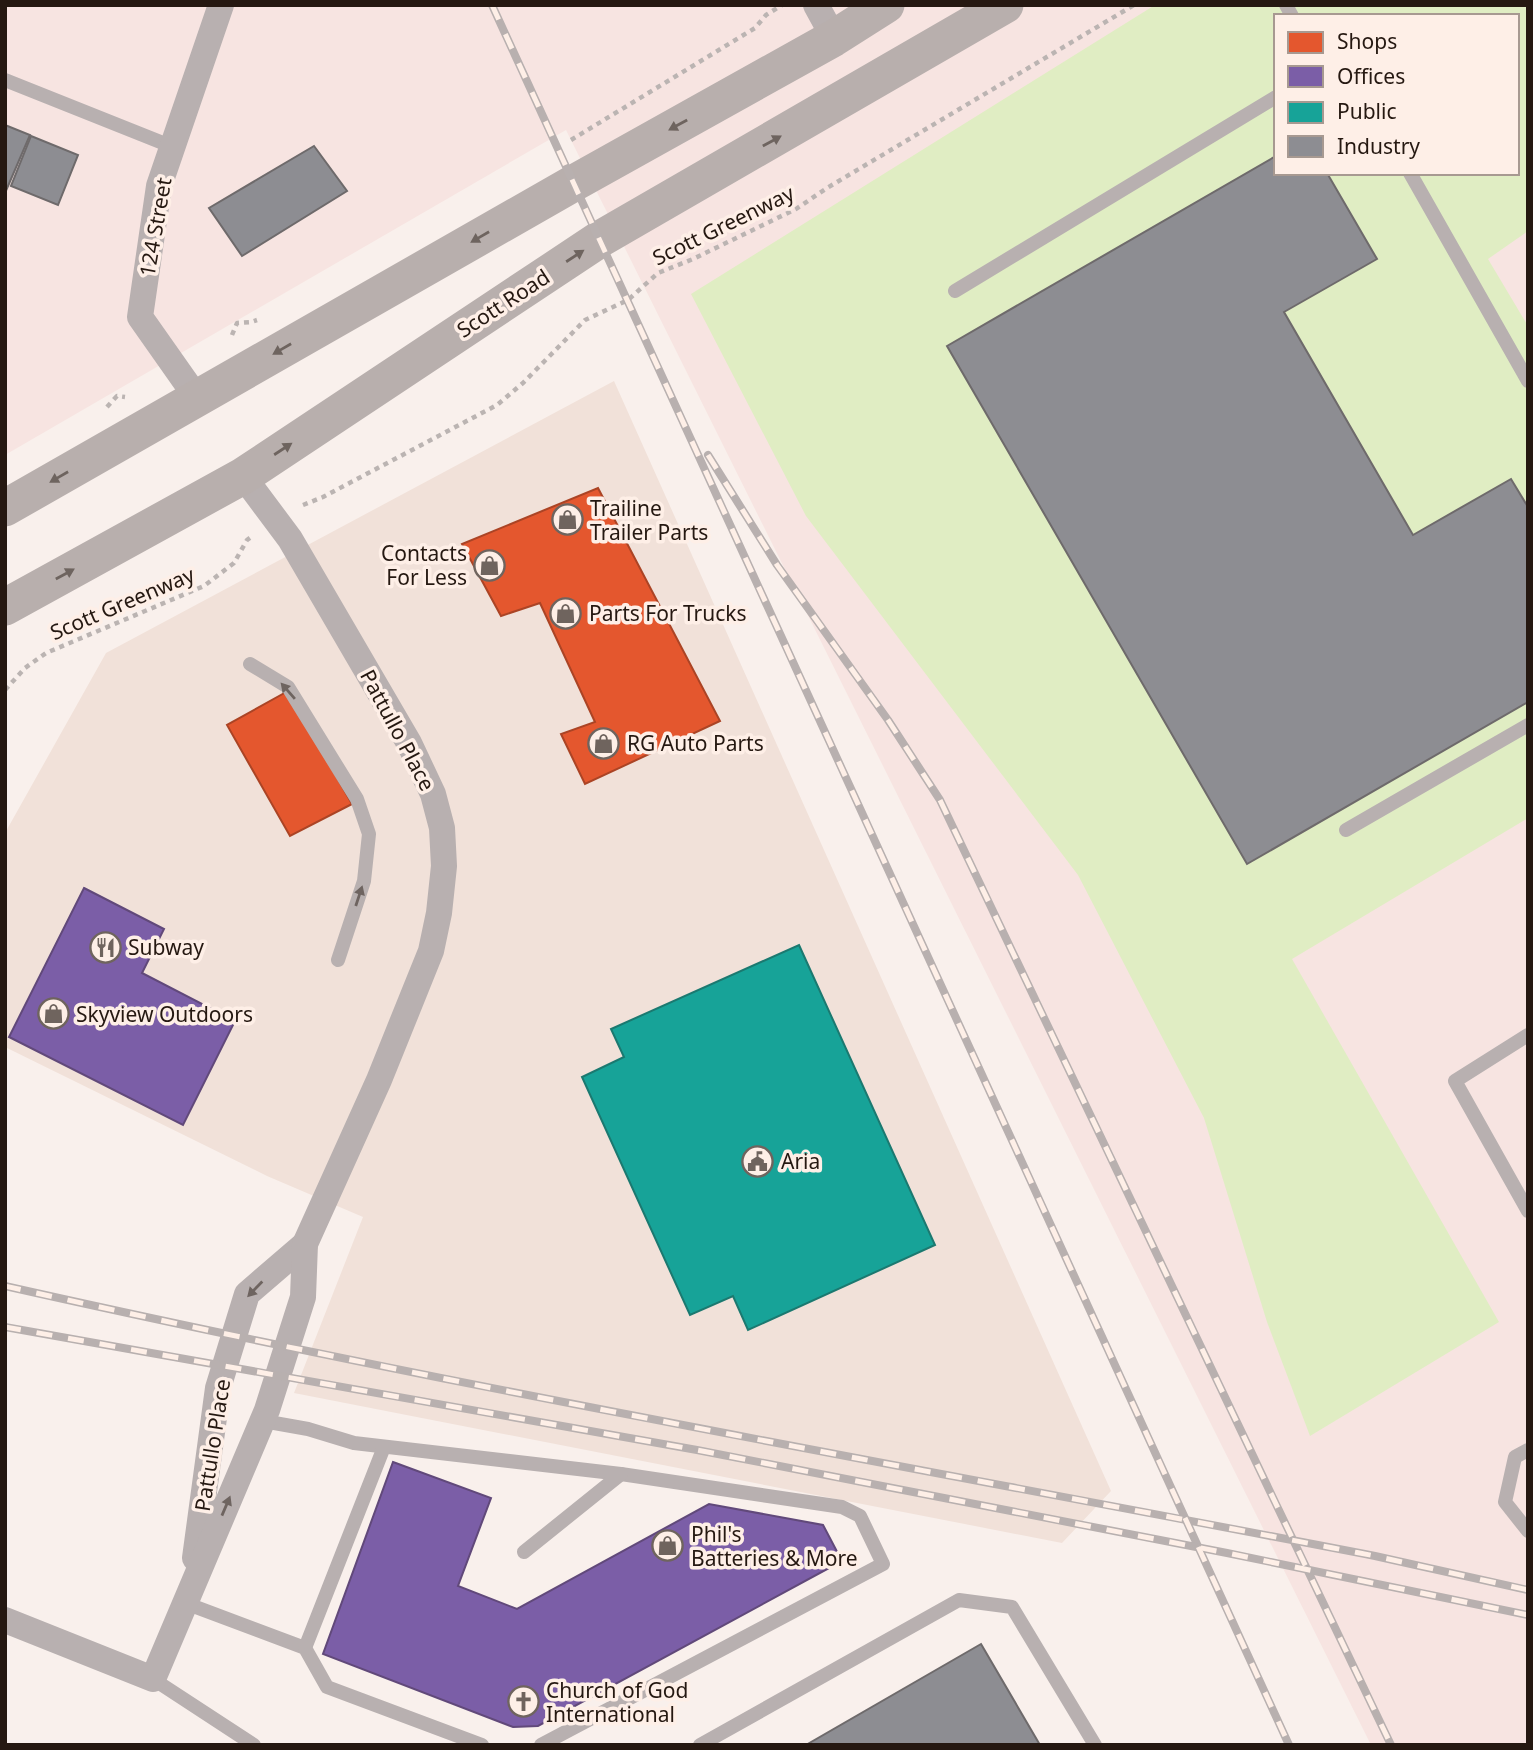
<svg xmlns="http://www.w3.org/2000/svg" width="1533" height="1750" viewBox="0 0 1533 1750" font-family="'Noto Sans',sans-serif">
<style>
.commercial{fill:#f1e1d9}
.industrial{fill:#f7e4e1;fill-rule:evenodd}
.green{fill:#e0edc3;fill-rule:evenodd}
.shops{fill:#e4572e;stroke:#ab4425;stroke-width:2}
.offices{fill:#7b5ea7;stroke:#61497a;stroke-width:2}
.public{fill:#17a398;stroke:#1b7970;stroke-width:2}
.industry{fill:#8d8d92;stroke:#6e6a6b;stroke-width:2}
.lines{fill:none;stroke-linecap:round;stroke-linejoin:round}
.path{stroke:#bbb4b2;stroke-width:4.5;stroke-dasharray:5 5;stroke-linecap:butt}
.lane{stroke:#b8b0b0;stroke-width:14}
.street{stroke:#b8b0b0;stroke-width:26}
.secondary{stroke:#b8afad;stroke-width:37}
.rail-casing{stroke:#b8b0af;stroke-width:8}
.rail{stroke:#feefe7;stroke-width:5;stroke-dasharray:16;stroke-linecap:butt}
.oneway{fill:#6e645f}
.oneway2{fill:#6e6460}
.labels{text-anchor:middle;dominant-baseline:central;stroke-width:7;stroke-linejoin:round;paint-order:stroke}
.street-label{font-size:21px;fill:#251811;stroke:#feefe7}
.poi-label{font-size:21px;fill:#251811;stroke:#feefe7;text-anchor:start}
</style>
<rect width="100%" height="100%" fill="#f9f0ec"/>
<path class="commercial" d="M614,381L1111,1491L1062,1543L294,1393L363,1217L267,1176L5,1047V833L106,653Z"/>
<path class="industrial" d="M5,5H1528V1745H1371L566,130L5,455ZM1276,16H1517V173H1276Z"/>
<path class="green" d="M1155,5H1528V231L1488,259L1528,326V818L1292,959L1499,1322L1310,1436L1267,1322L1204,1118L1078,875L806,516L691,294ZM1276,16H1517V173H1276Z"/>
<g class="shops">
<path d="M598,488L720,721L585,784L561,734L595,722L540,603L501,616L462,544Z"/>
<path d="M288,691L352,804L290,836L227,725Z"/>
</g>
<g class="offices">
<path d="M84,888L164,929L142,973L235,1021L183,1125L9,1037Z"/>
<path d="M393,1462L491,1498L458,1586L517,1609L709,1504L823,1525L842,1561L538,1726L513,1727L323,1654Z"/>
</g>
<path class="public" d="M799,945L935,1245L748,1330L733,1296L690,1315L582,1077L624,1057L611,1029Z"/>
<g class="industry">
<path d="M5,125L30,135L5,193Z"/>
<path d="M31,136L78,155L58,205L11,186Z"/>
<path d="M314,146L347,191L242,256L209,208Z"/>
<path d="M1276,156V173H1327L1377,259L1284,312L1413,535L1511,479L1528,507V702L1247,864L947,346Z"/>
<path d="M981,1644L1040,1745H806Z"/>
</g>
<g class="lines">
<g class="path">
<path d="M571,140L755,28L766,15L782,5"/>
<path d="M232,335L237,323L251,322L257,320"/>
<path d="M107,407L117,396L125,397"/>
<path d="M303,505L323,497L497,405L523,383L585,320L628,300L658,273L693,259L796,209L827,188L1134,5"/>
<path d="M5,690L25,668L46,653L204,586L234,563L247,540L251,537"/>
</g>
<g class="lane">
<path d="M1286,5L1292,16"/>
<path d="M5,80L173,147"/>
<path d="M1410,173L1528,381"/>
<path d="M955,291L1276,97"/>
<path d="M250,664L288,687L357,799L369,834L364,881L338,960"/>
<path d="M1346,830L1528,725"/>
<path d="M1528,1035L1455,1081L1528,1211"/>
<path d="M263,1421L308,1429L354,1443L621,1474L842,1507L860,1516L883,1564L541,1745"/>
<path d="M1528,1450L1515,1457L1505,1502L1528,1531"/>
<path d="M524,1552L621,1474"/>
<path d="M185,1603L305,1648L327,1687L482,1745"/>
<path d="M305,1648L384,1447"/>
<path d="M153,1679L254,1745"/>
<path d="M700,1745L959,1600L1012,1607L1095,1745"/>
</g>
<g class="street">
<path d="M816,5L834,38"/>
<path d="M197,398L140,317L159,186L221,5"/>
<path d="M195,1558L218,1388L247,1294L305,1244"/>
<path d="M5,1620L153,1679L267,1410L303,1297L305,1244L379,1080L431,951L439,913L444,866L442,828L433,794L409,743L290,539L243,476"/>
</g>
<g class="secondary">
<path d="M5,508L574,183L834,38L886,5"/>
<path d="M5,607L243,476L600,239L1005,5"/>
</g>
<defs>
<g id="rail">
<path d="M492,5L1289,1745"/>
<path d="M708,455L777,565L888,720L940,800L1391,1745"/>
<path d="M5,1286C459,1388 918,1468 1375,1556L1528,1590"/>
<path d="M5,1327L697,1450L1227,1553L1528,1615"/>
</g>
</defs>
<use href="#rail" class="rail-casing"/>
<use href="#rail" class="rail"/>
</g>
<defs><path id="oneway-solid" d="M-6-.8H1V-3.2L6.5 0L1 3.2V.8H-6Z" transform="scale(1.75)"/></defs>
<g class="oneway">
<use href="#oneway-solid" transform="translate(678 125) rotate(151)"/>
<use href="#oneway-solid" transform="translate(772 141) rotate(-29)"/>
<use href="#oneway-solid" transform="translate(480 237) rotate(150)"/>
<use href="#oneway-solid" transform="translate(575 256) rotate(-33)"/>
<use href="#oneway-solid" transform="translate(282 349) rotate(150)"/>
<use href="#oneway-solid" transform="translate(283 449) rotate(-33)"/>
<use href="#oneway-solid" transform="translate(59 477) rotate(150)"/>
<use href="#oneway-solid" transform="translate(65 574) rotate(-29)"/>
</g>
<g class="oneway2">
<use href="#oneway-solid" transform="translate(288 691) rotate(-131)"/>
<use href="#oneway-solid" transform="translate(359 896) rotate(-72)"/>
<use href="#oneway-solid" transform="translate(255 1289) rotate(134)"/>
<use href="#oneway-solid" transform="translate(226 1506) rotate(-67)"/>
</g>
<defs>
<symbol id="shop-ring" viewBox="-11 -11 22 22"><circle r="9.5" fill="#feefe7" stroke="#6f645e" stroke-width="1.5"/><path d="M-5-2.5h2.3a2.7 3.5 0 0 1 5.4 0H5L5.5 6h-11ZM-1.5-2.5h3a1.5 2.3 0 0 0-3 0Z" fill="#6f645e"/></symbol>
<symbol id="restaurant-ring" viewBox="-11 -11 22 22"><circle r="9.5" fill="#feefe7" stroke="#6f645e" stroke-width="1.5"/><path d="M-5-6h1v4h1v-4h1v4h1v-4h1v5L-1.5 .5V6h-2V.5L-5-1ZM5-6V6H3V1.5H1.5Q1.5-4 5-6Z" fill="#6f645e"/></symbol>
<symbol id="civic-ring" viewBox="-11 -11 22 22"><circle r="9.5" fill="#feefe7" stroke="#6f645e" stroke-width="1.5"/><path d="M-.6-6.5H3V-4.5H.6V-3L4-1V1h2V6H-6V1h2V-1L-.6-3ZM-1.2 2.5V6h2.4V2.5Z" fill="#6f645e"/></symbol>
<symbol id="church-ring" viewBox="-11 -11 22 22"><circle r="9.5" fill="#feefe7" stroke="#6f645e" stroke-width="1.5"/><path d="M-1.2-6h2.4v3.5h3.3v2.4h-3.3V6h-2.4V-.1h-3.3v-2.4h3.3Z" fill="#6f645e"/></symbol>
</defs>
<g fill-rule="evenodd">
<use href="#shop-ring" x="550" y="502" width="35" height="35"/>
<use href="#shop-ring" x="472" y="548" width="35" height="35"/>
<use href="#shop-ring" x="548" y="596" width="35" height="35"/>
<use href="#shop-ring" x="586" y="726" width="35" height="35"/>
<use href="#restaurant-ring" x="88" y="930" width="35" height="35"/>
<use href="#shop-ring" x="36" y="996" width="35" height="35"/>
<use href="#civic-ring" x="740" y="1144" width="35" height="35"/>
<use href="#shop-ring" x="650" y="1528" width="35" height="35"/>
<use href="#church-ring" x="506" y="1684" width="35" height="35"/>
</g>
<g class="labels">
<g class="street-label">
<text transform="translate(723 225) rotate(-26)">Scott Greenway</text>
<text transform="translate(155 227) rotate(-80)">124 Street</text>
<text transform="translate(503 303) rotate(-33)">Scott Road</text>
<text transform="translate(122 603) rotate(-23)">Scott Greenway</text>
<text transform="translate(398 730) rotate(62)">Pattullo Place</text>
<text transform="translate(212 1445) rotate(-81)">Pattullo Place</text>
</g>
<g class="poi-label">
<text x="590" y="508">Trailine<tspan x="590" dy="24">Trailer Parts</tspan></text>
<text x="467" y="553" text-anchor="end">Contacts<tspan x="467" dy="24">For Less</tspan></text>
<text x="589" y="613">Parts For Trucks</text>
<text x="627" y="743">RG Auto Parts</text>
<text x="128" y="947">Subway</text>
<text x="76" y="1014">Skyview Outdoors</text>
<text x="781" y="1161">Aria</text>
<text x="691" y="1534">Phil's<tspan x="691" dy="24">Batteries &amp; More</tspan></text>
<text x="546" y="1690">Church of God<tspan x="546" dy="24">International</tspan></text>
</g>
</g>
<rect width="1533" height="1750" fill="none" stroke="#251811" stroke-width="14"/>
<rect x="1274" y="14" width="245" height="161" fill="#feefe7" stroke="#a79991" stroke-width="2"/>
<rect x="1288" y="32" width="35" height="21" fill="#e4572e" stroke="#a79991" stroke-width="2"/>
<text x="1337" y="49" font-size="21" fill="#251811">Shops</text>
<rect x="1288" y="66" width="35" height="21" fill="#7b5ea7" stroke="#a79991" stroke-width="2"/>
<text x="1337" y="84" font-size="21" fill="#251811">Offices</text>
<rect x="1288" y="102" width="35" height="21" fill="#17a398" stroke="#a79991" stroke-width="2"/>
<text x="1337" y="119" font-size="21" fill="#251811">Public</text>
<rect x="1288" y="136" width="35" height="21" fill="#8d8d92" stroke="#a79991" stroke-width="2"/>
<text x="1337" y="154" font-size="21" fill="#251811">Industry</text>
</svg>
